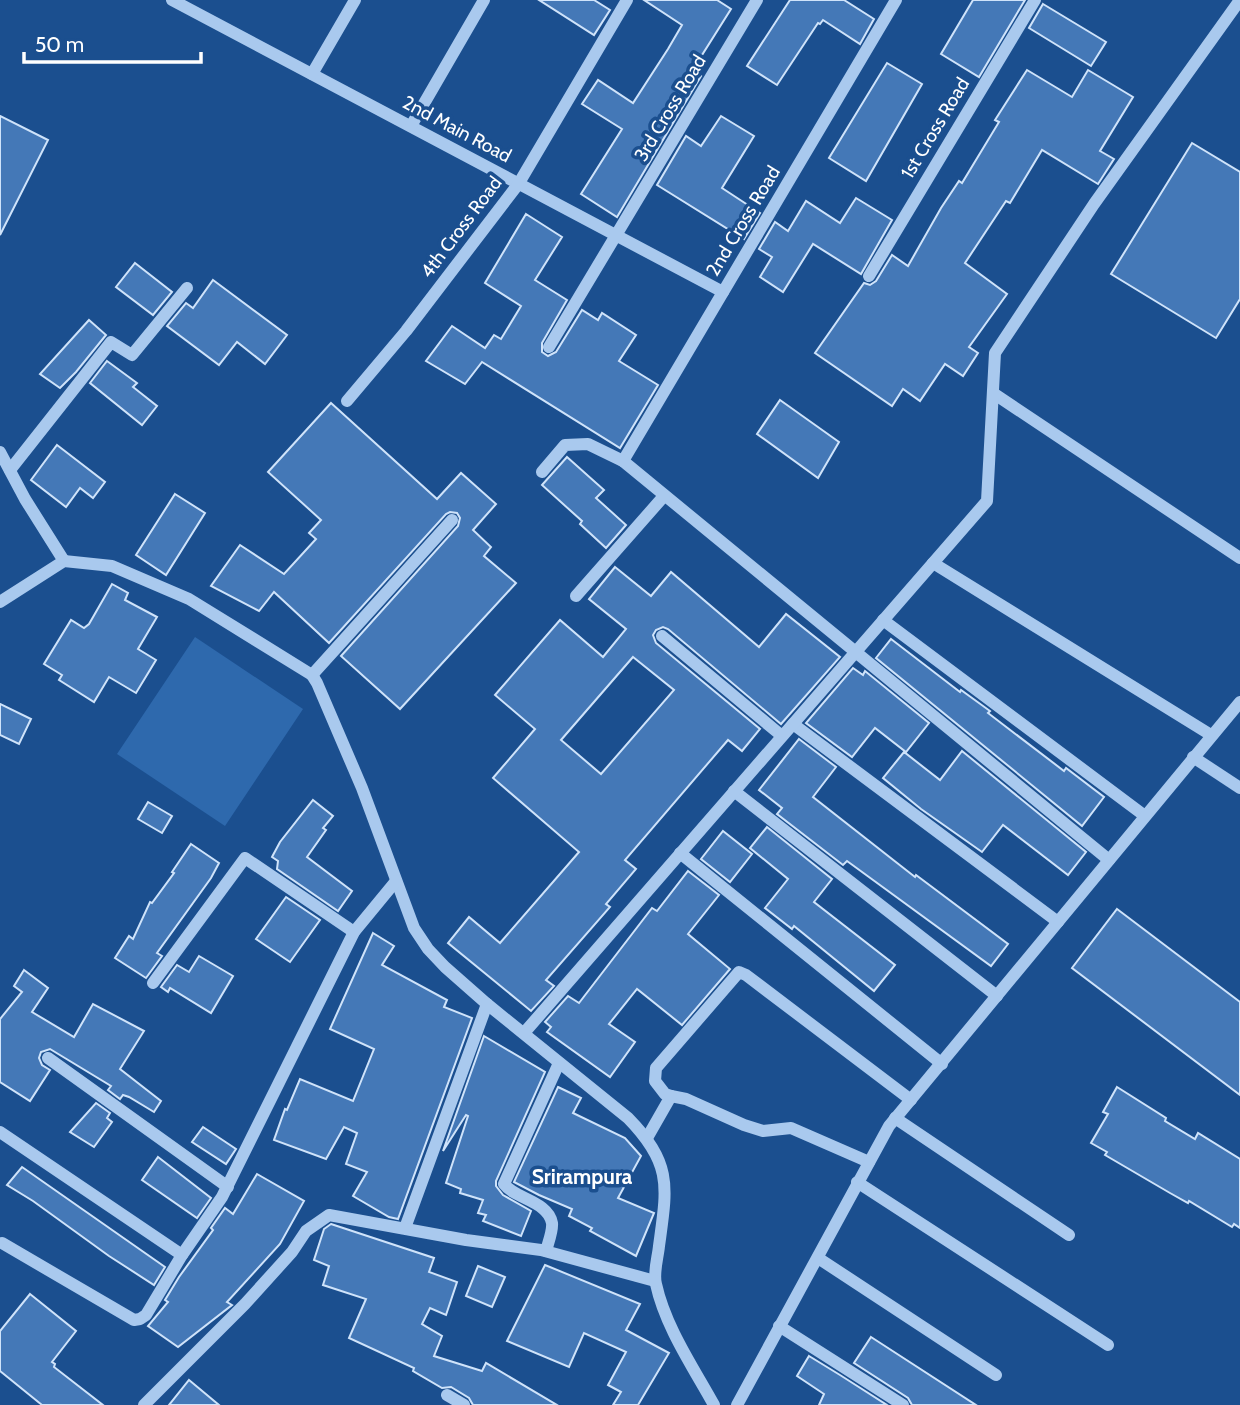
<svg xmlns="http://www.w3.org/2000/svg" width="1240" height="1405" viewBox="0 0 1240 1405" font-family="Cabin,sans-serif">
<style>
.green{fill:#2e69ad}
.building{fill:#4478b7;stroke:#cfe3fa;stroke-width:2;fill-rule:evenodd}
.lines{fill:none;stroke-linecap:round;stroke-linejoin:round}
.minor{stroke:#a9c9ee;stroke-width:12}
.labels{text-anchor:middle;dominant-baseline:central;stroke-width:7;stroke-linejoin:round;paint-order:stroke}
.street-label{font-size:19px;fill:#fff;stroke:#1b4f8f}
.neighbourhood-label{font-size:21px;font-weight:bold;fill:#fff;stroke:#1b4f8f}
</style>
<rect width="100%" height="100%" fill="#1b4f8f"/>
<path class="green" d="M195,637L303,709L225,826L117,754Z"/>
<g class="building">
<path d="M539,0H594L610,10L594,35Z"/>
<path d="M644,0H717L731,9L692,71L701,76L617,217L581,194L622,129L582,104L598,80L633,103L668,49L682,25Z"/>
<path d="M790,0H844L874,19L860,44L823,20L820,24L818,23L777,85L747,66Z"/>
<path d="M973,0H1025L979,77L941,54Z"/>
<path d="M1043,4L1106,42L1091,66L1029,28Z"/>
<path d="M887,63L922,84L866,181L829,158Z"/>
<path d="M1027,70L1072,97L1088,70L1133,97L1100,151L1114,159L1098,184L1042,150L1010,203L1006,201L965,263L1007,294L969,347L978,353L963,376L945,364L920,401L903,389L892,406L815,353L864,283L870,285L876,281L892,255L908,266L941,208L959,181L962,183L999,122L995,120Z"/>
<path d="M0,116L48,140L0,235Z"/>
<path d="M721,116L754,136L722,188L760,213L744,239L657,185L686,136L701,146Z"/>
<path d="M1192,143L1240,172V299L1216,338L1111,274Z"/>
<path d="M856,198L892,220L861,274L813,244L783,292L760,277L772,257L759,249L775,222L788,231L806,201L840,223Z"/>
<path d="M526,214L562,237L535,280L567,300L542,343V352L548,356L556,352L582,310L598,320L602,313L636,335L619,361L658,385L620,448L482,362L465,384L426,361L452,326L485,348L494,335L501,339L521,306L485,283Z"/>
<path d="M135,263L172,292L153,315L116,287Z"/>
<path d="M213,280L287,335L265,364L237,342L219,365L167,326L186,303L193,308Z"/>
<path d="M89,320L106,335L76,372L60,388L40,374Z"/>
<path d="M107,361L137,383L133,387L157,406L142,425L90,383Z"/>
<path d="M780,400L839,442L818,478L757,434Z"/>
<path d="M331,403L437,499L461,473L496,504L473,530L491,547L484,556L516,583L400,709L341,656L458,526L460,518L457,513L450,512L446,514L329,643L274,592L259,611L211,586L240,545L284,574L316,539L309,533L321,520L268,472Z"/>
<path d="M57,445L105,482L93,498L80,488L66,507L31,480Z"/>
<path d="M567,457L604,490L596,498L626,525L606,548L580,524L582,521L542,485Z"/>
<path d="M175,494L205,513L166,575L136,555Z"/>
<path d="M615,567L651,596L671,572L759,647L786,614L840,657L781,724L668,629L663,627L656,630L653,635L656,643L760,729L742,751L728,740L625,860L636,869L606,904L610,907L546,980L554,986L531,1011L448,943L469,917L500,943L579,852L493,778L535,729L495,695L560,620L603,657L626,629L589,599ZM633,657L674,690L601,774L561,740Z"/>
<path d="M112,584L128,593L125,600L157,617L138,649L156,660L136,693L109,677L94,702L59,680L62,675L44,664L71,620L84,628L89,624Z"/>
<path d="M891,639L960,692L961,690L990,711L988,713L1064,771L1066,768L1104,797L1082,826L876,658Z"/>
<path d="M853,668L863,675L865,671L929,723L906,752L875,728L852,757L806,723Z"/>
<path d="M0,704L31,719L19,744L0,735Z"/>
<path d="M799,739L836,767L813,797L915,877L916,875L1008,944L991,966L847,861L843,865L777,814L782,808L759,790Z"/>
<path d="M962,751L1086,852L1068,875L1003,825L982,852L921,809L883,778L904,752L940,780Z"/>
<path d="M313,800L333,816L323,828L326,830L307,857L352,891L338,911L277,869L278,861L272,857L280,842Z"/>
<path d="M148,802L172,816L162,833L138,819Z"/>
<path d="M767,827L832,879L814,902L895,965L874,991L794,926L792,929L765,908L788,879L750,848Z"/>
<path d="M723,831L752,854L730,882L701,859Z"/>
<path d="M191,844L219,863L211,878L157,953L162,956L146,978L115,958L129,936L133,939L150,902L152,903L174,873L172,872Z"/>
<path d="M688,871L719,895L688,934L730,969L682,1025L637,989L609,1024L635,1042L610,1077L547,1032L551,1027L545,1022L568,996L579,1003L652,908L657,911Z"/>
<path d="M286,897L320,920L290,962L256,939Z"/>
<path d="M1117,909L1240,1002V1095L1072,968Z"/>
<path d="M373,933L394,946L382,965L447,1000L444,1007L472,1018L398,1219L389,1217L353,1196L367,1172L346,1164L357,1133L344,1127L326,1159L274,1140L285,1109L287,1110L300,1079L353,1101L374,1049L330,1029Z"/>
<path d="M199,956L233,976L211,1013L170,988L168,992L161,987L177,965L189,972Z"/>
<path d="M24,970L48,988L32,1012L74,1037L93,1004L144,1031L120,1069L161,1101L154,1112L129,1097L123,1095L120,1099L108,1090L111,1086L50,1049L41,1052L39,1058L42,1065L50,1070L30,1101L0,1082V1019L22,992L14,986Z"/>
<path d="M484,1036L545,1072L496,1181V1186L503,1195L531,1211L521,1236L483,1221L486,1215L478,1213L483,1200L460,1193L461,1189L446,1183L468,1116L466,1115L443,1151Z"/>
<path d="M558,1087L581,1098L573,1113L625,1138L641,1156L618,1198L654,1213L636,1256L590,1231L592,1228L569,1216L572,1209L539,1195L514,1182Z"/>
<path d="M1117,1087L1166,1118L1165,1121L1195,1139L1198,1133L1240,1159V1228L1234,1224L1232,1227L1189,1201L1188,1203L1170,1193L1105,1155L1107,1152L1091,1143L1108,1114L1103,1112Z"/>
<path d="M96,1103L110,1113L107,1118L112,1122L94,1147L70,1132Z"/>
<path d="M203,1127L236,1149L226,1164L192,1142Z"/>
<path d="M158,1157L211,1198L197,1218L142,1180Z"/>
<path d="M22,1167L165,1267L154,1285L109,1256L33,1201L7,1185Z"/>
<path d="M257,1174L304,1201L280,1244L227,1302L232,1305L178,1347L148,1326L168,1302L165,1300L179,1277L213,1230L211,1228L225,1208L233,1214Z"/>
<path d="M331,1224L434,1258L429,1272L457,1282L446,1315L430,1308L422,1324L442,1336L434,1356L482,1371L486,1363L557,1405H473L469,1398L451,1387L442,1388L413,1371L414,1368L349,1338L366,1299L323,1285L329,1266L314,1260L324,1229Z"/>
<path d="M545,1265L640,1304L626,1330L669,1353L638,1405H613L621,1392L608,1385L626,1352L584,1333L569,1367L507,1341Z"/>
<path d="M478,1266L505,1277L492,1307L466,1296Z"/>
<path d="M30,1294L76,1331L52,1362L55,1364L54,1367L103,1405H42L0,1371V1331Z"/>
<path d="M871,1337L976,1405H912L908,1398L854,1363Z"/>
<path d="M809,1356L840,1375L887,1405H819L824,1394L797,1376Z"/>
<path d="M189,1380L219,1405H169Z"/>
</g>
<g class="lines">
<g class="minor">
<path d="M172,0L723,292"/>
<path d="M312,74L355,0"/>
<path d="M411,126L484,0"/>
<path d="M869,276L1035,0"/>
<path d="M549,347L757,0"/>
<path d="M993,393L1240,558"/>
<path d="M347,401L406,331L519,183L627,0"/>
<path d="M0,452L25,499L64,561"/>
<path d="M623,461L896,0"/>
<path d="M10,470L111,342L132,355L187,288"/>
<path d="M542,472L565,445L588,444L623,461L1109,860"/>
<path d="M933,563L1211,735"/>
<path d="M576,596L664,496"/>
<path d="M0,602L64,561L112,566L189,599L312,675L317,683L362,788L414,928L428,949L445,967L487,1004L628,1118C673,1164 667,1187 659,1246C658,1257 653,1273 656,1284C665,1326 693,1367 714,1405"/>
<path d="M883,620L1145,816"/>
<path d="M662,636L782,736"/>
<path d="M312,675L452,520"/>
<path d="M793,724L1058,922"/>
<path d="M1193,757L1240,788"/>
<path d="M734,791L997,996"/>
<path d="M680,853L942,1064"/>
<path d="M153,983L245,858L354,932"/>
<path d="M524,1033L987,501L995,353L1094,204L1240,0"/>
<path d="M48,1058L228,1187"/>
<path d="M671,1096L686,1099L744,1125L763,1131L791,1128L869,1162"/>
<path d="M895,1118L1069,1235"/>
<path d="M0,1132L182,1255"/>
<path d="M647,1138L671,1096L665,1094L655,1081L656,1068L739,972L746,975L911,1100"/>
<path d="M857,1182L1108,1345"/>
<path d="M405,1228L487,1004"/>
<path d="M2,1243L134,1320L140,1319L146,1315L182,1255L222,1197L354,932L396,881"/>
<path d="M546,1251C548,1243 553,1231 552,1223C548,1201 515,1199 504,1184L559,1063"/>
<path d="M818,1258L996,1375"/>
<path d="M779,1326L903,1405"/>
<path d="M447,1395L464,1405"/>
<path d="M144,1405L245,1304L292,1252L306,1231L329,1215L466,1240L541,1250L655,1281"/>
<path d="M737,1405L889,1126L1240,702"/>
</g>
</g>
<g class="labels">
<g class="street-label">
<text transform="translate(670 108) rotate(-59)">3rd Cross Road</text>
<text transform="translate(935 128) rotate(-59)">1st Cross Road</text>
<text transform="translate(457 129) rotate(28)">2nd Main Road</text>
<text transform="translate(743 221) rotate(-59)">2nd Cross Road</text>
<text transform="translate(461 227) rotate(-53)">4th Cross Road</text>
</g>
<g class="neighbourhood-label">
<text x="582" y="1176">Srirampura</text>
</g>
</g>
<path d="M24 52v10h177v-10" fill="none" stroke="#ffffff" stroke-width="3.5"/>
<text x="35" y="52" font-size="21" fill="#ffffff" stroke="#1b4f8f" stroke-width="5" paint-order="stroke">50 m</text>
</svg>
